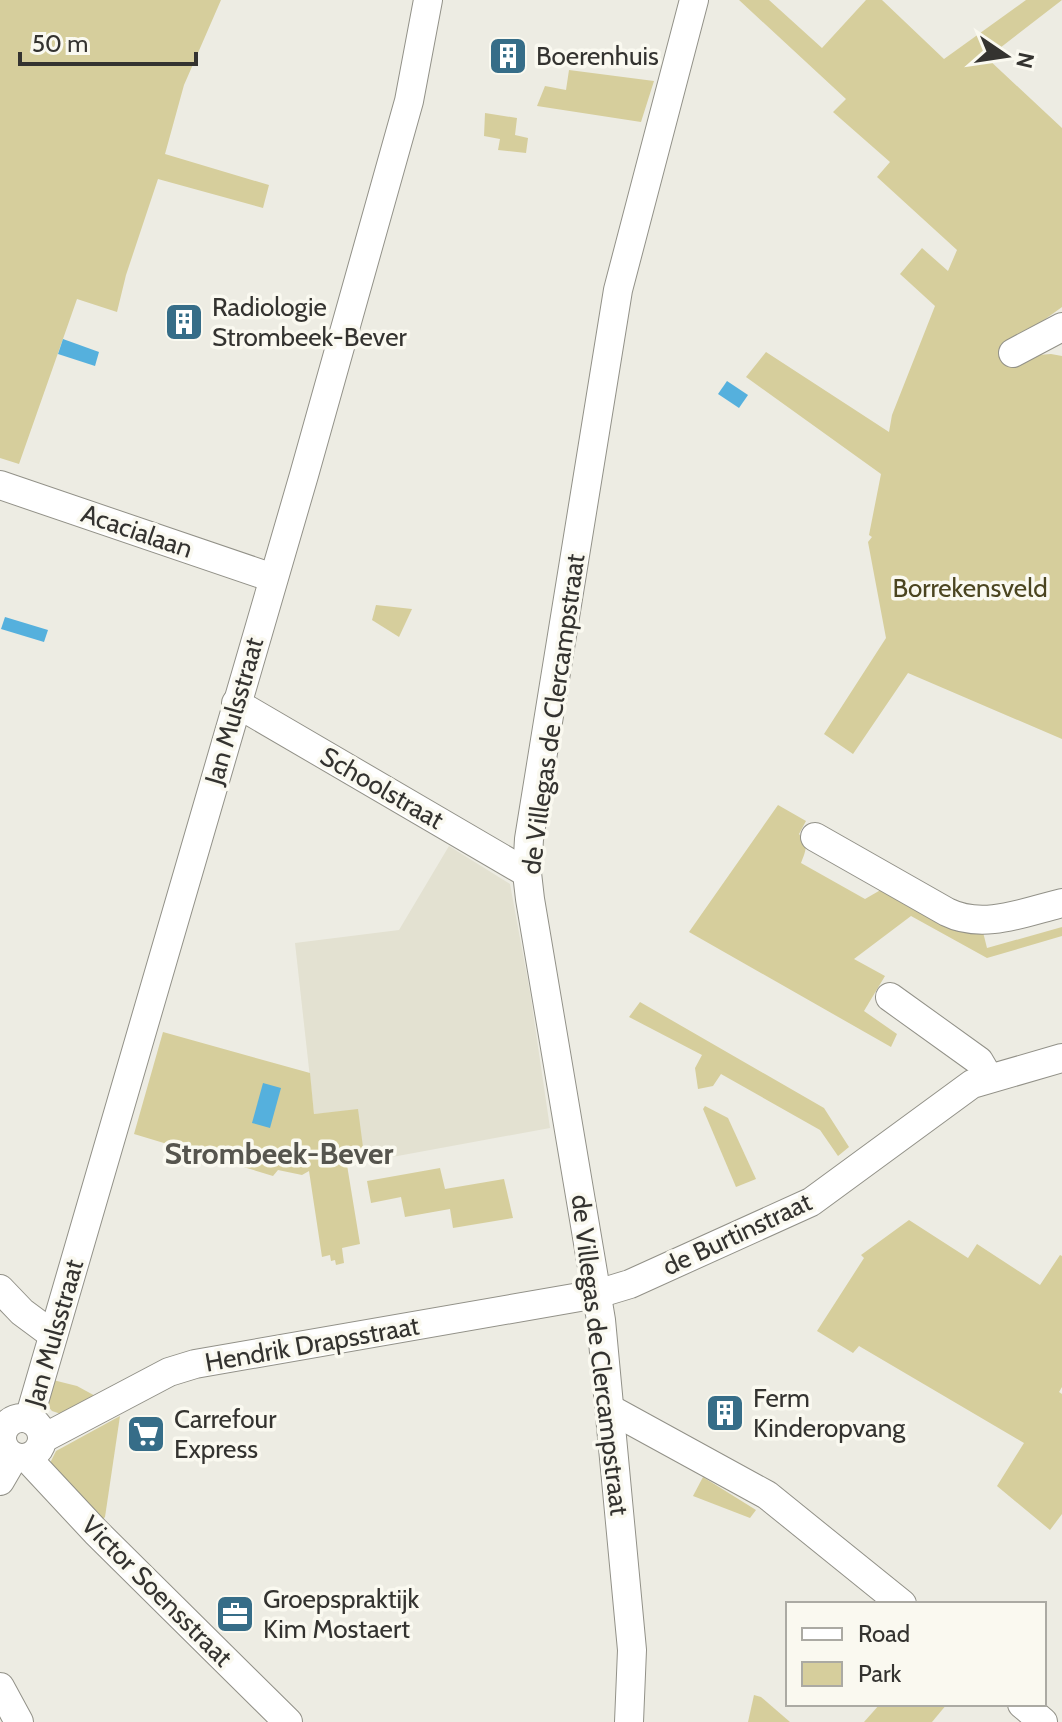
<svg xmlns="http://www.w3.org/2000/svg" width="1062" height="1722" viewBox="0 0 1062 1722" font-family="Cabin,sans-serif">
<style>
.built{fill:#e3e1d1}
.green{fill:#d6ce9c}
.water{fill:#55b0dd}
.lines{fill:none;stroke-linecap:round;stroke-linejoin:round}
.street-casing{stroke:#929188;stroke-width:30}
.street{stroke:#fff;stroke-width:28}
.labels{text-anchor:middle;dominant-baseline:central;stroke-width:7;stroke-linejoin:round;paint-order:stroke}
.poi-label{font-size:26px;fill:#343330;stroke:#faf9f0;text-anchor:start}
.street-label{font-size:26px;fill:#343330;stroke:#faf9f0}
.park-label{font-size:26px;fill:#4b4520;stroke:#faf9f0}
.quarter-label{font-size:30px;font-weight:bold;fill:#56554e;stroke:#faf9f0}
</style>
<rect width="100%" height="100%" fill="#edece3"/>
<path class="built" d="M449,846L510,884L530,992L550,1128L365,1162L357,1110L314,1114L295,943L399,930Z"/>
<g class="green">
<path d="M0,0H221L184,85L165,154L269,185L263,208L158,179L126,275L117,312L77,299L19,464L0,458Z"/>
<path d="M739,0H769L822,48L866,0H882L944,59L1026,0H1062L987,58L1062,128V307L1026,333L1038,355L1051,354L1062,356V739L908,673L853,754L824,734L886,638L868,542L872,537L869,535L881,474L746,377L766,352L889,432L892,415L935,306L900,274L922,248L948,271L957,250L877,177L890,162L833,112L846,99Z"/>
<path d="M569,70L654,81L641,122L537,106L545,86L566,90Z"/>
<path d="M485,113L517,118L515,135L528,138L526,153L498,150L500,139L484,136Z"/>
<path d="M376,605L412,609L399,637L372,620Z"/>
<path d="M778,805L806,821L799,834C809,845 806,850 801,863L865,899L884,888L982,928L987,948L1062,927V936L987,958L911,916L854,959L885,976L864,1011L897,1034L891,1047L689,932Z"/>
<path d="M640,1002L824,1108L849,1147L838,1156L820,1130L721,1074L713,1086L698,1089L695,1068L702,1055L629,1017Z"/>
<path d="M163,1032L310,1073L314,1114L358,1109L365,1162L347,1165L360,1244L342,1248L344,1263L336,1265L335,1260L331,1261L330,1255L322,1257L309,1171L302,1175L278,1170L273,1176L134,1134Z"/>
<path d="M705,1106L728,1118L756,1179L736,1187L703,1109Z"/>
<path d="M440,1168L445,1189L504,1179L513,1218L453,1228L450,1209L405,1217L401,1197L371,1203L367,1181Z"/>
<path d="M909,1220L968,1258L977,1244L1040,1285L1060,1255L1062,1256V1387L1059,1392L1062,1394V1514L1050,1530L997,1486L1024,1443L859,1346L853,1353L817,1331L864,1258L861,1255Z"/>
<path d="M49,1379L77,1386L99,1398L61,1414L52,1411L46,1404Z"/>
<path d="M120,1416L105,1517L100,1522L51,1468V1461L56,1451Z"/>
<path d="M703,1477L756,1510L750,1518L693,1496Z"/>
<path d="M754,1695L761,1697L790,1722H748Z"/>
<path d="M880,1704H947L932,1722H864Z"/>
</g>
<g class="water">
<path d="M63,339L99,352L95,366L58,354Z"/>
<path d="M727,381L748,395L739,408L718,394Z"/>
<path d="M5,617L48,630L44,642L1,629Z"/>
<path d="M263,1083L281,1088L270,1128L252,1123Z"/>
</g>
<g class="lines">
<defs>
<g id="street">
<path d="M1013,353L1062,327"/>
<path d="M0,485L273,578"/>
<path d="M236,703L527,873"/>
<path d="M815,837L947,912C983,930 1025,912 1062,903"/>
<path d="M890,997L979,1061L989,1078"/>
<path d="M0,1289L22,1312L53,1335"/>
<path d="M610,1409L767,1495L902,1604"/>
<circle cx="22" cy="1438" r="20"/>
<path d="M29,1419L304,475L409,101L428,0"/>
<path d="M42,1439L169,1372L195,1364L597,1294L630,1284L811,1202L972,1084L1062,1058"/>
<path d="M27,1458L96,1532L288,1722"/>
<path d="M0,1481L14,1457"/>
<path d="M0,1687L19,1722"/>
<path d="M1022,1704L1043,1722"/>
<path d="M629,1722L632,1650L601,1320L530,899L527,873L529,839L618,290L694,0"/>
</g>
</defs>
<use href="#street" class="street-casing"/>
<use href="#street" class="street"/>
</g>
<defs>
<symbol id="building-square" viewBox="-11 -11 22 22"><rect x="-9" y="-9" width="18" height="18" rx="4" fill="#366d88" stroke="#faf9f0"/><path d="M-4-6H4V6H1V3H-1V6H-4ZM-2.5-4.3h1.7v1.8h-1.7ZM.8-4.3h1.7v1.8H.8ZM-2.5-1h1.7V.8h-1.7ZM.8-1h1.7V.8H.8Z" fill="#fff"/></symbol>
<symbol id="supermarket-square" viewBox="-11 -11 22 22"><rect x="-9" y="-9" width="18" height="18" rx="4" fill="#366d88" stroke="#faf9f0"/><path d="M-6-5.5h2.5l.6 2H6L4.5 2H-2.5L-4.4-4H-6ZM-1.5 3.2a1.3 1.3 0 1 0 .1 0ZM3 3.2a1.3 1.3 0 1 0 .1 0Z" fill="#fff"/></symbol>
<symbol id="office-square" viewBox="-11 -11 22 22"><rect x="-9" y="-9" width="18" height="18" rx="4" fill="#366d88" stroke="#faf9f0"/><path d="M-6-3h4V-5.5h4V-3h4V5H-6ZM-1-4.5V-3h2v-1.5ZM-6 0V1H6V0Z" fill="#fff"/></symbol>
</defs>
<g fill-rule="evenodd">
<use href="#building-square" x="486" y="34" width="44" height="44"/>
<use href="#building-square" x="162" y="300" width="44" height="44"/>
<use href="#building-square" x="703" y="1391" width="44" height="44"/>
<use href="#supermarket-square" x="124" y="1412" width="44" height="44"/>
<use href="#office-square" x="213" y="1592" width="44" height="44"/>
</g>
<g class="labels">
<g class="poi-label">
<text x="536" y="56">Boerenhuis</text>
<text x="212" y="307">Radiologie<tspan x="212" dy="30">Strombeek-Bever</tspan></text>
<text x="753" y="1398">Ferm<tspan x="753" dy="30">Kinderopvang</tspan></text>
<text x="174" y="1419">Carrefour<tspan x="174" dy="30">Express</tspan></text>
<text x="263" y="1599">Groepspraktijk<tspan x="263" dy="30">Kim Mostaert</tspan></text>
</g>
<g class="street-label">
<text transform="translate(137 531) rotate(19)">Acacialaan</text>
<text transform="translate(234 711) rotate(-74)">Jan Mulsstraat</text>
<text transform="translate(553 714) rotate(-82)">de Villegas de Clercampstraat</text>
<text transform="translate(382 788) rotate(30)">Schoolstraat</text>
<text transform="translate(737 1234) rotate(-25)">de Burtinstraat</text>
<text transform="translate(54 1333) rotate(-74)">Jan Mulsstraat</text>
<text transform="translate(312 1344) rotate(-10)">Hendrik Drapsstraat</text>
<text transform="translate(600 1355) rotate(83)">de Villegas de Clercampstraat</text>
<text transform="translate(157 1591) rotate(45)">Victor Soensstraat</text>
</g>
<g class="park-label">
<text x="970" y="588">Borrekensveld</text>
</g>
<g class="quarter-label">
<text x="279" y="1153">Strombeek-Bever</text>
</g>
</g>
<rect x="786" y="1602" width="260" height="104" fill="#faf9f0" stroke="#abaaa3" stroke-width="2"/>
<rect x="802" y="1628" width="40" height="12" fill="#ffffff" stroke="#abaaa3" stroke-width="2"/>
<text x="858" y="1642" font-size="24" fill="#343330">Road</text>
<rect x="802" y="1662" width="40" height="24" fill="#d6ce9c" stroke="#abaaa3" stroke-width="2"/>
<text x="858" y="1682" font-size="24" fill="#343330">Park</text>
<g transform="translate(1006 56) rotate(103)" stroke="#faf9f0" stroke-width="6" paint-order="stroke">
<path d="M0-6L14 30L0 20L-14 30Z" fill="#343330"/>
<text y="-12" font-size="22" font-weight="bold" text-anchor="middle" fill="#343330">N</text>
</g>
<path d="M20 52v12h176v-12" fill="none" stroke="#343330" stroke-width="4"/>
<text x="32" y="52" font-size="24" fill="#343330" stroke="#faf9f0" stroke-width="6" paint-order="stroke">50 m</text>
</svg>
